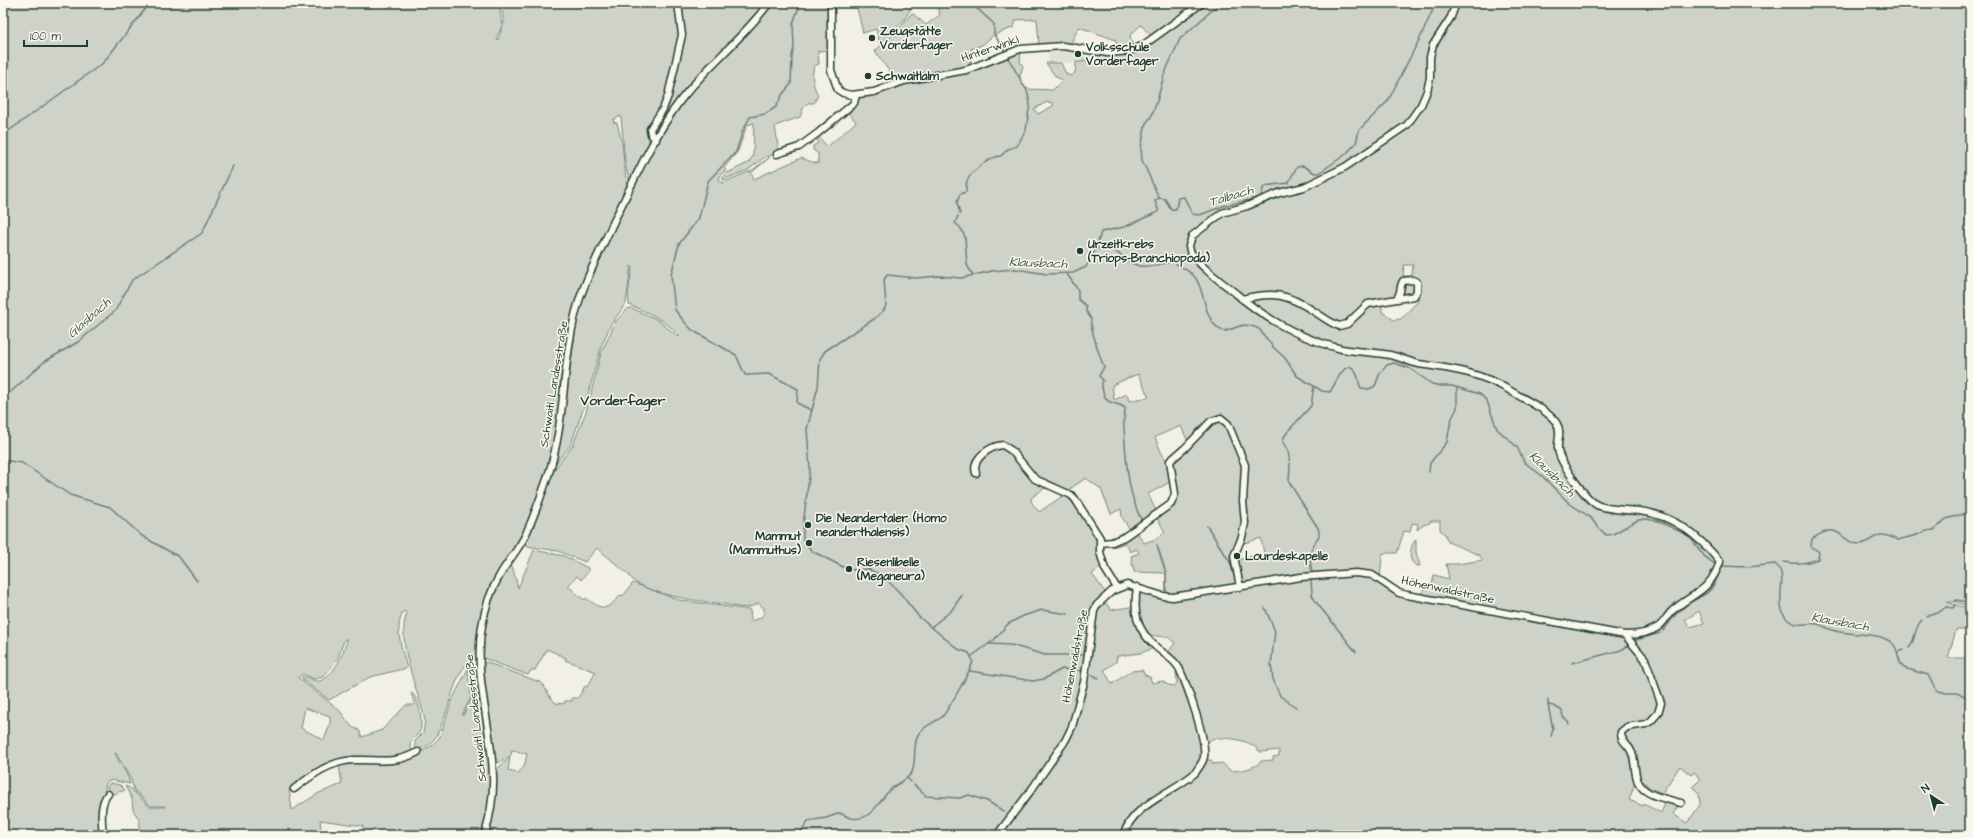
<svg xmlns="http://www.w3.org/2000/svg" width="1973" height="838" viewBox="0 0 1973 838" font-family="'Architects Daughter',sans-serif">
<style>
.built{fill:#e0e1d6}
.green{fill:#cfd2c8;stroke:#77887e;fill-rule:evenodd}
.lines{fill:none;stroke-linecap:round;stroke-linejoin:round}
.stream{stroke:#6e7f75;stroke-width:1.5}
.minor-casing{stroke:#1f3d34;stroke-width:9}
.minor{stroke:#fbf7ec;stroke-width:6}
.poi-dot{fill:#1f3d34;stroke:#fbf7ec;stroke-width:1.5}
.labels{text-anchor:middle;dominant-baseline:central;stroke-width:3;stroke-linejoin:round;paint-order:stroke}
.poi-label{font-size:12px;font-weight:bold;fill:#1f3d34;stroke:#fbf7ec;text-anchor:start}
.street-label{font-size:12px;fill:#1f3d34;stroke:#fbf7ec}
.water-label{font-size:13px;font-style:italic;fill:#465e55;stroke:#fbf7ec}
.quarter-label{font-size:14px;font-weight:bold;fill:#1f3d34;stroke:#fbf7ec}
</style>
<rect width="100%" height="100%" fill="#f2f0e5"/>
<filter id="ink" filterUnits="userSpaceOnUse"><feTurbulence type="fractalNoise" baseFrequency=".025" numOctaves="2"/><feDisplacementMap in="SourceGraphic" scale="8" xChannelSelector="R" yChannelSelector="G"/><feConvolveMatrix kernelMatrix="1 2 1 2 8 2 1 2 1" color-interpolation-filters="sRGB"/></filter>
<g filter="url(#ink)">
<path class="built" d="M1047,47L1108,53L1103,61L1083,60V62L1049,63Z"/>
<g class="green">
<path d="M3,3H499L502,26L496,38L498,40L504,22L501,3H677L680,35L673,61L669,84L659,112L648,127L649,147L630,184L625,163L621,116L614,119L613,122L617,123L622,143L627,190L584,281L577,301L569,333L556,437L541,489L522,536L491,587L480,627H478L476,657C446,669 450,749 417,749L415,746V741L423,733L425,721C419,691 395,642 407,613L404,611C393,626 403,652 407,668L370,677L329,700L303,680L302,677C308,676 313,682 320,681C333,678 345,651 347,639L344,640L338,658L323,677L314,679L303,674L298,678L339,710L352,727L359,730L362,737L382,730L406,705H415L411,693C419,696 423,723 420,731C417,736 412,738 410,744L412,752L410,755L392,760L354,759L332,763L314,771L289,789L292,810L319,793L342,784L339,765L341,764L356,761L370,763L400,760L415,755L431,746L440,737L452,700L471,663H473L474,665L468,670L471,697L462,715L463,716L472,698L480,694L491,778L489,804L483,835H363V826L320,820L322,835H135L139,830L140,821L133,810L132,799L125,786L130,788L150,807H165V806H151L134,790L131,780L116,753L115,754L128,777L130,784L111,780L106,783L101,810L102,835H3ZM305,708L330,716V724L324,740L301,728Z"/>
<path d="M680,3H766L655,133L653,129L662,113L682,45Z"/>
<path d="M772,3H829L830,32L828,50L818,51L819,64L814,66C811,78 813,85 818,95L814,103H808L804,106L800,117L775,126L779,153L765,157L748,170L723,180V176L725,174L748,163L753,156L754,123L747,125L738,151L724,168L726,170L720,175L719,179L722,183L751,171L770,157L751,173L754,179L801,158L818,164V153L813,150V146L818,143L817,138L819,137L827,147L856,122L847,111L857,102L858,98C875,96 888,87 905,83C931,76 958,75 984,66C997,62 1007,53 1021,51L1020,62L1023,66L1020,76L1021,84L1028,89L1053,90L1062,80L1055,76L1046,63H1061L1066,74L1071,76L1075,73L1076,62H1083V60L1103,61L1107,55H1120L1144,48L1206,3H1455C1451,18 1438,28 1432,42C1426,57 1430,73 1426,87C1413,132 1362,158 1322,176L1324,178C1347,168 1367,155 1387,141C1394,137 1402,132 1407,127C1419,115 1430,95 1433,79C1435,69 1430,59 1433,48C1438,32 1452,20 1457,3H1970V607L1956,602H1946L1970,609V630H1956L1948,658H1970V835H488L495,795L496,770L510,757L508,771L518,773L524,767L527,754L512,750L511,755L498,763L495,762L484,693L483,664L486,662L542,683L550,697L556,703L564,704L565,701H572V698H578L585,686L587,687L596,672L565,660L566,658L547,649L535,670H531L528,675L483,658C477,641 494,572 512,565L518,588L534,550L564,556L588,568V572L581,580L577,576L568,586L584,600L586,598C603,611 607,611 620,595L623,596L633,583L679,600L750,610L751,621L760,618L764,614V608L758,603C756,604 753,606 750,607C742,609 730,605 723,604C701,601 639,595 628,574L597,548L585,562L558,551L526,546L525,542L551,474L573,445L587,409L601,353L616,321L627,309L631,308L656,319L679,337L680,336C665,320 648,312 629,305L628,294L632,268L631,266L626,303L610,326L601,347L587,398L571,444L554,466L562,430L577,319L588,282L599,259L648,158L675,112L697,84L748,32ZM1047,102L1053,103V106L1038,114L1034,109ZM1195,256L1242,298L1266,293L1280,294L1314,309L1337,324H1345L1366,303L1395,297L1398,295L1400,285L1405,278L1409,277L1417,281L1419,286L1415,297L1420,299L1401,319L1394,320L1382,312V302C1378,303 1372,303 1367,305C1358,310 1353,326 1342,327C1329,328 1295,298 1275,295C1264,294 1253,298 1242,301L1197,261ZM1404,265H1413L1412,276H1403ZM1138,374L1149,397L1129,401L1127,394L1114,400L1112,385ZM1181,426L1189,444L1188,448L1177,460L1172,459L1169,463L1162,454L1155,437ZM1086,478L1101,489L1111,514L1121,509L1122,517L1131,532L1112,542L1113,547L1126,543L1130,552L1137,549L1139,553L1131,556L1134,572L1166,573V597L1137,587L1136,606L1111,610L1103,599L1107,595L1092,574L1104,565L1100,552V538L1075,499L1065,492ZM1172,481C1178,501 1171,504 1156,515V511L1148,494ZM1052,487L1065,493L1064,495L1039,512L1032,503L1031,498L1043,489ZM1650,512L1684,525L1703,541L1701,543L1682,527L1650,514ZM1156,516L1165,532L1156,539L1144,543L1139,536L1138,528ZM1430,521H1440V530L1445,534L1448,542L1479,555L1483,560L1458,564H1446L1449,579L1434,575L1432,585L1426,587L1423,592L1416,596L1398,593L1380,579L1382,556L1383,553H1397L1404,531L1410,532L1412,523L1418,524L1417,530L1423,525L1430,523ZM1261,538L1265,559H1256L1255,555L1235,561L1234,554L1238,545ZM1699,611L1704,623L1690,627L1685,620ZM1145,635L1168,637L1175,643L1167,654L1173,660L1180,670L1176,673L1177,683L1175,686L1168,685L1162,681L1152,683L1150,677L1145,675L1142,670L1131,671L1112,684L1104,670L1116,662L1117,656L1141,653L1156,647ZM1220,738C1233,738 1253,741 1260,752L1279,750V756L1273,757V760L1261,761C1257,768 1239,771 1231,771L1222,763L1213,764L1211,760H1203L1204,745L1212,739ZM1680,766L1691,775L1695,772L1700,780L1693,786L1699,794L1700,805L1687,823L1673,814L1679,804L1666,801L1661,813L1644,804L1643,806L1629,800L1635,782L1643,781L1650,788L1662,793Z"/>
<path d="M852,3H914L904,20L880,44L876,29L863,33L857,8L853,7Z"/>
<path d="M936,3H1199L1152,37L1141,25L1130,35L1132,45L1127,51H1117L1116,40L1079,27L1070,45H1039L1037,19L1016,20L1014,27L994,35L982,45L971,49L973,57L967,67L896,81L875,51L898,30L912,13L926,25L940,15Z"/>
<path d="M1405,281L1415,283L1414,294L1400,297Z"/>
<path d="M1416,539V552L1420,566H1418C1406,562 1410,547 1416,539Z"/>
<path d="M110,783L120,785L125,790L114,794L110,793L107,787Z"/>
</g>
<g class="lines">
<g class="stream">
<path d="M800,3L793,24L794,47L792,56L791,84L782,95L776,107L765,114L750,117L743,130L736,152L708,181L699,218L679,244L671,275L675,310L683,320L692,330L736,355L745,375L769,374L798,389L797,403L811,410"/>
<path d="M971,3L994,24V34L1006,53"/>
<path d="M3,135L103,63L150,3"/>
<path d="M1159,198L1142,160L1141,148L1146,123L1151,117L1157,101L1164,75L1180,39L1220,3"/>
<path d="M960,214L957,202L960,194L966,192C967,188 965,183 968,179C972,171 991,156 1001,156L1008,149L1017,146L1026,130L1030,103L1027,91L1007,56"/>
<path d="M958,216L955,223L960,227L965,237L967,265L973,275"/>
<path d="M1096,249L1101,232L1124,227L1158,212V209L1155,201L1159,198L1165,199L1171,209H1176L1178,198L1184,197L1192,214L1200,215L1223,206L1257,198L1261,196L1264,186L1288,183L1297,167L1303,166L1315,173H1319L1346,154L1356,143L1359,130L1388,101L1422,34L1436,3"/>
<path d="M1067,274L1078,290V299L1086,306V311L1091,319C1089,325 1101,360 1104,367L1099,376L1103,380C1101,385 1102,387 1103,392C1106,406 1116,401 1125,408C1125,415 1123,421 1124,427C1126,459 1127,493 1142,521"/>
<path d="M3,403L5,397L44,362L78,342L115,311L132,280L202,233L233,166"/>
<path d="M3,460L22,463L70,495L110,507L142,536L179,557L197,581"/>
<path d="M1429,472L1430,463L1447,442L1451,420L1457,408V388"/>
<path d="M1207,526L1230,562L1236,582"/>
<path d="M1157,545L1166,573V594"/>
<path d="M1783,562C1796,564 1805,564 1818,559L1819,552L1811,546L1812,539C1842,518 1838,543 1860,544C1869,544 1874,534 1883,535C1887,535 1893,538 1898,540C1904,538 1915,536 1919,534C1927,531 1925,530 1934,530L1946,519L1964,514L1967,510L1970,495"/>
<path d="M1719,566L1748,567L1775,564C1791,575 1771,604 1788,620C1797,628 1807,622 1817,624C1825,626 1832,631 1840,632C1855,635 1881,632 1893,644C1900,651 1897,663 1904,668L1928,675L1936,690L1946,693H1957L1970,698"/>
<path d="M1312,574C1311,567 1309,558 1311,551C1313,542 1322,539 1318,528L1289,482L1290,464L1288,451L1283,442L1284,437L1289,430L1311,406L1314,386"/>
<path d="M1311,578L1312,595L1316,602L1356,652"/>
<path d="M1955,601L1957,600L1970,603"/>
<path d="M1265,608L1275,631L1271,664L1273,679L1280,696L1296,707"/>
<path d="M1927,616L1930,614L1938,613L1946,607L1953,608L1955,605"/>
<path d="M931,627L951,611L962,595"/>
<path d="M1663,631L1676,614L1689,603L1707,593L1713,587L1722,567"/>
<path d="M1633,641L1660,633"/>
<path d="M989,644L1011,645L1045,655H1082"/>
<path d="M1909,648C1916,640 1914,627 1922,620"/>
<path d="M1898,652L1904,650"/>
<path d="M972,656L994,640L1008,624L1023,616L1042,610L1068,614"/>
<path d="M1572,663L1621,650L1629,645"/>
<path d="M970,671L1033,681L1044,679L1062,669L1083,671"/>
<path d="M1088,673L1099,678"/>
<path d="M1548,700V705L1554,706L1562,711L1563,717L1568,721L1569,724"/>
<path d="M1548,705L1553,729L1551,736"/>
<path d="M907,778L911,782"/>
<path d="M914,785L926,796L960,798L969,795L987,801L1005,812"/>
<path d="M799,835L808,821L826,818L840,813C844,815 847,817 851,818C872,822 879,800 891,789C897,783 908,780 912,772C917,760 912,743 919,733C924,726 935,722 942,717C948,710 971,670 973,661L969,653L958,649L931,627L919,617L900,593L883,576L868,569L854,570L845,568L812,551L803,540V525L810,469L807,429L818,387L820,359L825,351L874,319L884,310L886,305L884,280L887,275L916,278L939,276L961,278L992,271L1015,269L1047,274L1073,273L1086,267L1096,249C1121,246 1120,261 1139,266C1149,268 1162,263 1173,262C1180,266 1188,270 1194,276C1206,289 1202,319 1221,330C1231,335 1239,318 1259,329L1274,348L1285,358L1297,376L1322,391L1330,392C1334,387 1347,353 1356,373C1359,378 1358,383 1361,388L1369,389L1375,386L1380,373L1387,365L1394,363L1409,368L1432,384L1441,386H1452L1480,394L1487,401L1497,429L1517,447L1524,462L1541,475L1569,503L1591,518L1597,526L1606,535L1613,534L1638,520L1646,519L1658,521L1689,536L1705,557L1716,565"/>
</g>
<defs>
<g id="minor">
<path d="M831,3V70L838,90L843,93L851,95L874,92L904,81L966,70L1020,49L1063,46L1108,53L1130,51L1142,46L1202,3"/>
<path d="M656,140L651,134L650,129L663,109L668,96L682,35L678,3"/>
<path d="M777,154L799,147L818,133L854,103L856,95"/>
<path d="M1242,299C1274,291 1288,294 1315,312C1323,317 1330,323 1339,326L1347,324L1368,304L1414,296L1417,291V282L1413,280L1403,281C1399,287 1402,294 1396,299"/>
<path d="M976,473C971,458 991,446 1003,445L1012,451L1035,479L1071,495L1075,499L1100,538V552L1105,569L1117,588"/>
<path d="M1101,543L1112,542L1124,537L1171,504L1175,494L1170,461L1185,448L1211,421L1221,418L1228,424L1245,465L1243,501L1245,523L1242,537L1234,556L1240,587"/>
<path d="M1625,635L1645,659L1661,703L1658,713L1651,721L1646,724L1627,727L1621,732C1620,741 1628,744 1631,751C1635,758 1634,767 1636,775C1639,796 1664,798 1681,803"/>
<path d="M294,789C312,775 330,761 354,760C379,759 393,765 418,752"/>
<path d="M103,835C102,823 99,804 108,794"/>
<path d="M332,835L333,834"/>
<path d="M485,835C490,816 494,796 493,776C492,726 473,677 482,626C485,608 491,590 500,575C508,561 518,550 525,536C534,517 541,496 548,476C567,419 561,358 579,301C588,273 602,248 614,221C634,180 653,137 680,101C707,66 743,38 769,3"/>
<path d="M997,835L1032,789L1065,741L1072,727L1084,682L1094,611L1097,605L1112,591L1127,585L1163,596L1173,597L1301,577L1356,573L1372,575L1399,593L1407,595L1625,635C1636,635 1648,634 1658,627C1663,624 1667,616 1672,611C1694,592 1709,593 1720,562C1699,536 1674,515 1639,511C1627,510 1609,510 1597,505C1586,499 1559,462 1558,449C1557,441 1562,432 1557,424C1550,411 1522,398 1509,390C1479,372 1452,369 1419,364C1409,362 1400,357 1390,355C1374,352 1358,352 1342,349C1300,339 1265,319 1233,291C1219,280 1200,267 1190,251L1189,246L1192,236L1222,213L1247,206L1279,193L1304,187L1345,167L1407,125L1421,105L1427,91L1430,78V57L1433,45L1451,17L1456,3"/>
<path d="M1124,835C1131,805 1174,792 1195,773C1198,768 1203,763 1204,757C1207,740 1187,685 1179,668C1173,658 1165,655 1156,647C1136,629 1133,613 1137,587"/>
</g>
</defs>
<use href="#minor" class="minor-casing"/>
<use href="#minor" class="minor"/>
</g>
</g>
<g class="poi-dot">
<circle cx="872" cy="38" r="4"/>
<circle cx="1078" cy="54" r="4"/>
<circle cx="868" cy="76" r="4"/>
<circle cx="1080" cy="251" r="4"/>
<circle cx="808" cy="525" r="4"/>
<circle cx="809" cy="543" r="4"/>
<circle cx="1237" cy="556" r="4"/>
<circle cx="849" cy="569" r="4"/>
</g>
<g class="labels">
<g class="poi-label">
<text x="880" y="31">Zeugstätte<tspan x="880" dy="14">Vorderfager</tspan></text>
<text x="1086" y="47">Volksschule<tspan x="1086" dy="14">Vorderfager</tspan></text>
<text x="876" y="76">Schwaitlalm</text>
<text x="1088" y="244">Urzeitkrebs<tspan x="1088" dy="14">(Triops-Branchiopoda)</tspan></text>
<text x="816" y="518">Die Neandertaler (Homo<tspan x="816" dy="14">neanderthalensis)</tspan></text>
<text x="801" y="536" text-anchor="end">Mammut<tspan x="801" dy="14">(Mammuthus)</tspan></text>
<text x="1245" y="556">Lourdeskapelle</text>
<text x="857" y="562">Riesenlibelle<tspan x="857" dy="14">(Meganeura)</tspan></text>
</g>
<g class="street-label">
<text transform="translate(990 49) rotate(-19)">Hinterwinkl</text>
<text transform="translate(554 384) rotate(-81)">Schwaitl Landesstraße</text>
<text transform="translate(1448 590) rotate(12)">Höhenwaldstraße</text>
<text transform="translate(1075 656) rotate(-79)">Höhenwaldstraße</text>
<text transform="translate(476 718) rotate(-96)">Schwaitl Landesstraße</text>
</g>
<g class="water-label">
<text transform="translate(1231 196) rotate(-17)">Talbach</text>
<text transform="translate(1038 263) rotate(2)">Klausbach</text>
<text transform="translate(89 318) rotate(-42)">Glasbach</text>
<text transform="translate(1552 474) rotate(44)">Klausbach</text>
<text transform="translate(1840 622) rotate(10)">Klausbach</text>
</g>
<g class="quarter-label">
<text x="623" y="401">Vorderfager</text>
</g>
</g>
<rect width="1973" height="838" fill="none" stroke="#fbf7ec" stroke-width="16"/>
<rect x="8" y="8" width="1957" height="822" fill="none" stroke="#1f3d34" stroke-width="1.5" filter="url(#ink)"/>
<g transform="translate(1931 796) rotate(324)" stroke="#fbf7ec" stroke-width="3" paint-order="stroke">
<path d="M0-3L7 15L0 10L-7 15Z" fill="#1f3d34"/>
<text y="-6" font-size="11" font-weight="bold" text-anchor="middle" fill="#1f3d34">N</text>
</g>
<path d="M24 40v6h63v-6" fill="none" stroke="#1f3d34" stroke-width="2"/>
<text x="30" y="40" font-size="12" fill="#1f3d34" stroke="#fbf7ec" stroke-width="3" paint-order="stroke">100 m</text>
</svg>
